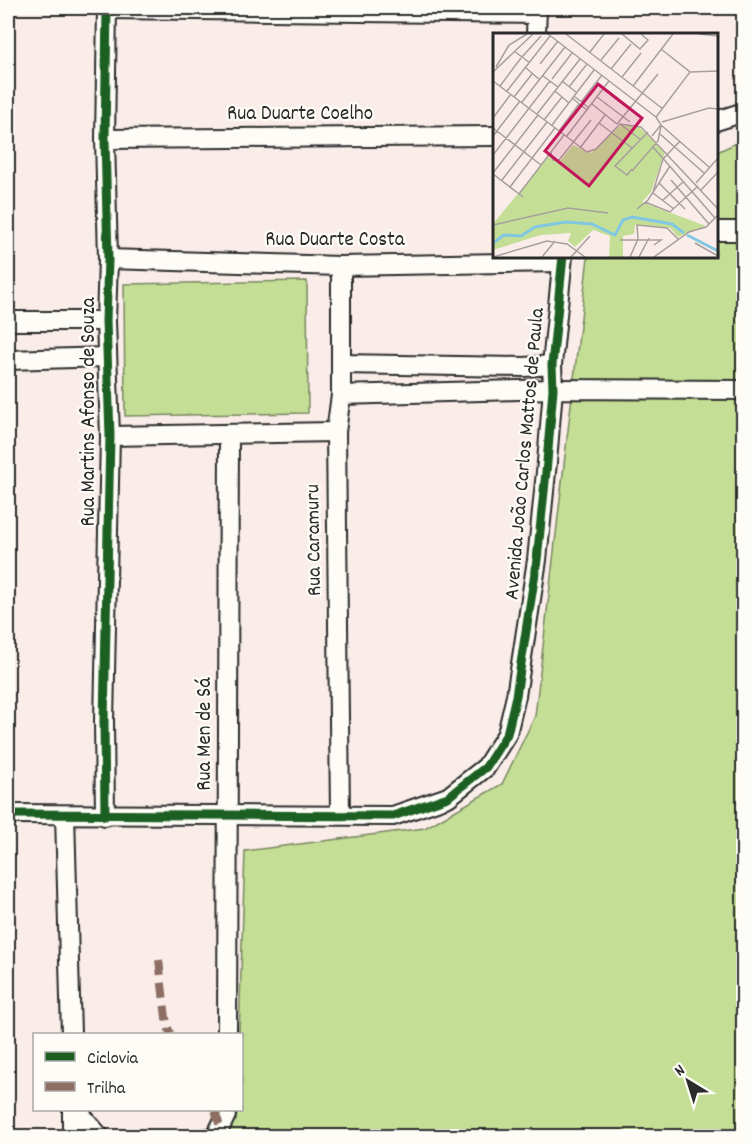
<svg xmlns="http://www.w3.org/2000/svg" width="751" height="1144" viewBox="0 0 751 1144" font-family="Dekko,sans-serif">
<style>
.green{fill:#c4df95;stroke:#788560;stroke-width:1.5}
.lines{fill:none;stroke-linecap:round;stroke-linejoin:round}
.minor-casing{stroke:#2b2b2b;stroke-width:22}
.minor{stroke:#fdfcf7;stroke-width:18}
.quiet{stroke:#8d6e63;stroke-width:8;stroke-dasharray:15 8;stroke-linecap:butt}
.cycleway-casing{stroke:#fdfcf7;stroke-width:13}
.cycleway{stroke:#1b5e20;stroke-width:9}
.labels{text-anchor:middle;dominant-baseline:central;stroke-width:4.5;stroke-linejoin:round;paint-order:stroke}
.street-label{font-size:21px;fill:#2b2b2b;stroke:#fdfcf7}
.inset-river{fill:none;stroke:#81c7e2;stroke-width:3}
.inset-road{fill:none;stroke:#a79f9d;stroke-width:1.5}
.view{fill:#c2185b;fill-opacity:0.15;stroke:#c2185b;stroke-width:3}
.inset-edge{fill:none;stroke:#2b2b2b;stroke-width:3}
</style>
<rect width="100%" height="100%" fill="#faede9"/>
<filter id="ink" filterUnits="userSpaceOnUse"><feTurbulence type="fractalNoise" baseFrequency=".0167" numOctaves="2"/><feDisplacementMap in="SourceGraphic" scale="12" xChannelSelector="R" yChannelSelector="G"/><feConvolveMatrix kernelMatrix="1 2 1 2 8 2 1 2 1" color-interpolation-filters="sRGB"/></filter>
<g filter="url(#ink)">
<g class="green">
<path d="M743,140V1136H170L236,1121L237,1110H242V1034H239L245,851L425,828L502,784L535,716L588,257L716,256L717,152Z"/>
<path d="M307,281L308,413L125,416L124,284Z"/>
</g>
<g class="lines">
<defs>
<g id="minor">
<path d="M107,9L537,14"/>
<path d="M536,34L537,8"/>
<path d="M716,121L744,112"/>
<path d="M105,139L494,136"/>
<path d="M716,231H744"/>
<path d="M108,259L341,266L562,262"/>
<path d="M8,321H106"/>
<path d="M8,360L107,357"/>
<path d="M341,364L524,367L552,365"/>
<path d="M341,395L553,389L744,390"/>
<path d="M110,436L336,432"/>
<path d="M8,814L393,816L448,797L486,767L507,734L516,696L537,560L547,462L553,389L552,365L563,256"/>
<path d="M340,814L336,432L341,395V266"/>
<path d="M65,815L71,1034"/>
<path d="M105,816L104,721L110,436L106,321L108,259L105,139L107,8"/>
<path d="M227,1034L229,434"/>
<path d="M72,1110V1136"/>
<path d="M77,1110L99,1136"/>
<path d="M216,1136L226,1115V1110"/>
</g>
</defs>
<use href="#minor" class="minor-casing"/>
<use href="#minor" class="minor"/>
<g class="quiet">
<path d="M159,960L167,1026L171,1034"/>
<path d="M215,1110L221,1130"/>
</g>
<defs>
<g id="cycleway">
<path d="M8,814L393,816L448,797L486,767L507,734L516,696L537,560L547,462L553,389L552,365L563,256"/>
<path d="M105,816L104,721L110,436L106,321L108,259L105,139L107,8"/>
</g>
</defs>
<use href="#cycleway" class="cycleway-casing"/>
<use href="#cycleway" class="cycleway"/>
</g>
</g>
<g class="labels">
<g class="street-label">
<text x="300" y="115">Rua Duarte Coelho</text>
<text x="335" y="241">Rua Duarte Costa</text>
<text transform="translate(90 412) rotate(-90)">Rua Martins Afonso de Souza</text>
<text transform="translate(526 454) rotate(-85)">Avenida João Carlos Mattos de Paula</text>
<text transform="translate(315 540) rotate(-91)">Rua Caramuru</text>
<text transform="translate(206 734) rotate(-90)">Rua Men de Sá</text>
</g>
</g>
<g transform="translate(493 33)">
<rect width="225" height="225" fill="#faede9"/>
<path d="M128,92L146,94L172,119L158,159L149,169L213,193L185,204L177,195L142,192L141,201L130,203V224H116L117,203L100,197L82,214L75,208L78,200L48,202L0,217V191L56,123L67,128L80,112L98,120Z" fill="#c4df95"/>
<path class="inset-river" d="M194,202L225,218M0,210L11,202L28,203L42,194L73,189L99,191L122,202L130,187L139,184L179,191L191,200"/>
<path class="inset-road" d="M55,1L163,84M73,1L170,76M129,1L147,16L155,7L148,1M206,1L225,3M21,18L37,30M97,19L111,1M29,24L48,3M108,27L126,5M47,31L65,8M3,34L16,12L34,1M33,35L47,47M118,36L138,11M0,39L40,1M197,39L225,38M50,43L65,54M129,44L148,20M59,46L79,20M0,48L94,119L103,116L127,91L148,94L225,176M69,48L84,60M7,53L28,25M140,53L180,1M76,54L94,31M110,56L136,76M14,58L57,3M62,58L76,70M81,63L96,75M21,64L39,41M104,64L137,89M79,65L94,77M29,69L72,14M88,69L109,42M99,71L124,91M44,81L87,26M0,85L18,61M51,87L69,64M169,89L216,75L225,76M106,90L139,115M124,91L165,41M127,91L148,107M59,92L101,37M168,92L216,134M0,95L48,132M66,98L86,71M167,101L211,140M0,103L27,68M159,103L168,92L163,84L197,39L168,16M73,104L116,48M160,114L222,185M87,115L112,82M58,120L60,127H66L98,87M0,122L57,48M139,136L134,142L122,133L155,99M139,138L165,108L168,93M0,140L45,82M0,141L30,164M9,147L54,89M178,147L216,191M166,150L192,176M203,150L225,125M17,154L62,95M208,157L225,139M160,159L170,126L187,108M160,160L181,176M26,161L71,102M170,167L190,149M152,169L177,179L205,153M144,176L155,167L177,133M0,192L75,175L115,180M127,207H168L161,212M202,210L225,223M0,224L54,208L74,211L92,224M49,224L62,208M78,224L97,203M137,224L145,206L144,192L174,195L185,206M146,224L156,205M161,224L196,199L213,194L225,182"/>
<path class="view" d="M105,51L149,85L96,153L52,118Z"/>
<rect width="225" height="225" class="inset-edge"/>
</g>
<rect width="751" height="1144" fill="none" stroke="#fdfcf7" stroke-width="30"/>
<rect x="15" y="15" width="721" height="1114" fill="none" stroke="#2b2b2b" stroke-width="2" filter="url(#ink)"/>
<rect x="33" y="1033" width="210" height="78" fill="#fdfcf7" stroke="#a9a8a5" stroke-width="1.5"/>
<rect x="45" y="1052" width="30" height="9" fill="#1b5e20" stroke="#a9a8a5" stroke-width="1.5"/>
<text x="87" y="1063" font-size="18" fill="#2b2b2b">Ciclovia</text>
<rect x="45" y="1082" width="30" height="9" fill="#8d6e63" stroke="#a9a8a5" stroke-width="1.5"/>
<text x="87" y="1093" font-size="18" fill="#2b2b2b">Trilha</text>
<g transform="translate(688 1081) rotate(322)" stroke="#fdfcf7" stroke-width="4.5" paint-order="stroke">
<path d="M0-4.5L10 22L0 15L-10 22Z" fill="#2b2b2b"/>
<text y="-9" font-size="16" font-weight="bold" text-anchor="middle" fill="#2b2b2b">N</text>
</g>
</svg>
